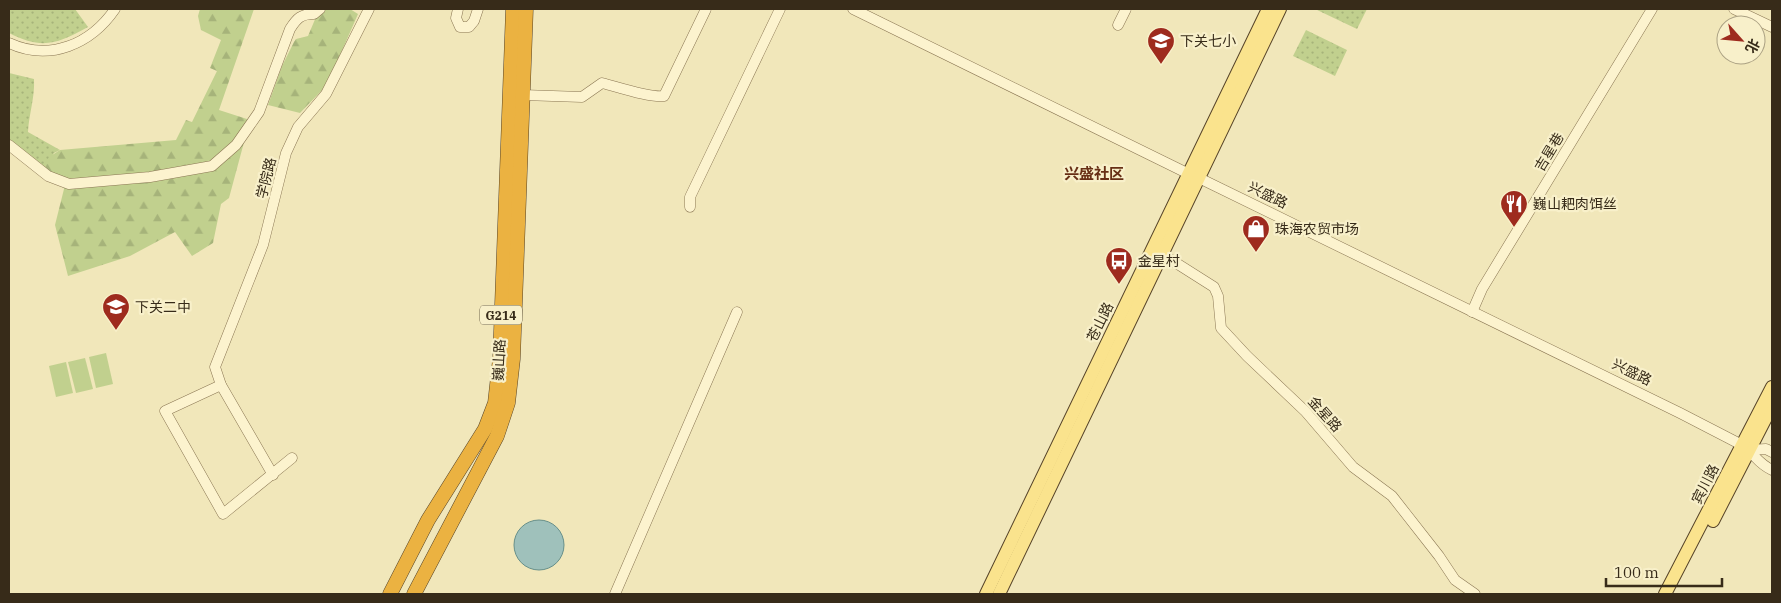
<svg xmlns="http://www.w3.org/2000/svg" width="1781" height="603" viewBox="0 0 1781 603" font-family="'IBM Plex Serif','Noto Sans SC',serif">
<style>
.grass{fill:url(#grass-dots)}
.forest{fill:url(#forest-firs)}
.garden{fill:#c1d08e}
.water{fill:#9fc1bb;stroke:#668f8a}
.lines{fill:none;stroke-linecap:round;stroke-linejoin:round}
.minor-casing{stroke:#8a7653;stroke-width:11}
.major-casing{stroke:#564328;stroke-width:14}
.highway-casing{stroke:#564328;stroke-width:15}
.minor{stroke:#fcf3ce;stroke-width:10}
.major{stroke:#fae38d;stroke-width:12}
.highway{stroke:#ebb241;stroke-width:14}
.labels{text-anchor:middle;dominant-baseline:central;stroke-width:4.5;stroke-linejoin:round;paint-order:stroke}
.shield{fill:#f8f0ca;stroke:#71664e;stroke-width:1}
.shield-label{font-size:12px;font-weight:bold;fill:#372b19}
.poi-label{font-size:14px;fill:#372b19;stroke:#f8f0ca;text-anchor:start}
.street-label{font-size:14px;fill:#372b19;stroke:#f8f0ca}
.neighbourhood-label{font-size:15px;font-weight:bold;fill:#672f15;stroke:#f8f0ca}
</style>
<defs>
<pattern id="grass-dots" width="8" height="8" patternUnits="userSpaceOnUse" patternTransform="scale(1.25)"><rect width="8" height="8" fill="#c1d08e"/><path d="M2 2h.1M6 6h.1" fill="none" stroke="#a6b37a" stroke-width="1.8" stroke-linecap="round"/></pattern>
<pattern id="forest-firs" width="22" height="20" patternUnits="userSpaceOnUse" patternTransform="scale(1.25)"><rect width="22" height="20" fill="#c1d08e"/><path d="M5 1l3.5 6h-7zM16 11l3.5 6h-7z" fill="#a6b37a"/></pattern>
</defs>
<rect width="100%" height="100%" fill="#f1e7ba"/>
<g class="grass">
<path d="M9,9H75L88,27C57,44 42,50 9,33Z"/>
<path d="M1315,9H1367L1357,29Z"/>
<path d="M1306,30L1347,50L1335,76L1293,56Z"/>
<path d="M9,73L34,79C35,98 29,113 28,132L60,150L54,153L44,168L9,141Z"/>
</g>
<g class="forest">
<path d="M200,9H254L219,110L250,120L229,198L221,204L213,243L192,256L175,232L130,256L68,276L55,225L64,189L62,179L44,168L49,157L60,150L176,140L186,120L192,122L217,71L210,68L221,40L201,30L198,16Z"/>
<path d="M325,9H350L358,14L327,85L300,113L268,105L282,66L294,42L296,39L308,36L316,17Z"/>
</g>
<g class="garden">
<path d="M106,353L113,384L96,388L89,357Z"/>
<path d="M85,358L93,389L76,393L68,362Z"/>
<path d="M66,362L73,393L56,397L49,366Z"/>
</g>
<circle class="water" cx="539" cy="545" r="25"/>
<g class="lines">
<defs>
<g id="minor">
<path d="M458,9L456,18L460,27H469L474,21L478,9"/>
<path d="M853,9L1189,174"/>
<path d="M1734,9L1772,27"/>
<path d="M1118,25L1126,9"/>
<path d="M9,43C50,62 91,44 115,9"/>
<path d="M523,95L582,97L602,83C618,87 650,98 664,96L706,9"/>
<path d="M9,145L48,176L69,184L150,177L212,166L236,145L259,112L290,29C297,18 301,14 314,14L320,9"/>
<path d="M1199,178L1680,413L1742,445C1755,454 1757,463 1772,470"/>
<path d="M690,207V197L780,9"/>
<path d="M1162,254L1214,287L1218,296L1221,328L1247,356L1305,411L1353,467L1392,496L1439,556L1455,580L1475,594"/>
<path d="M1472,312L1482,289L1652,9"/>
<path d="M221,385L165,411L223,514L292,458"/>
<path d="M1749,450L1766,449L1772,452"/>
<path d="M273,475L221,385L215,367L263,245L286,153L298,127L326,94L369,9"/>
<path d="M615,594L737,312"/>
</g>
<g id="major">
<path d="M1713,521L1772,406"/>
<path d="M986,594L1268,9"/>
<path d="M999,594L1280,9"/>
<path d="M1665,594L1772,387"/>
</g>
<g id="highway">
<path d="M390,594L428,520L485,429L495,403L500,358L513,9"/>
<path d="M414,594L497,436L508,403L513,359L526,9"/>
</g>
</defs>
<use href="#minor" class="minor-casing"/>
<use href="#major" class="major-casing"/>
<use href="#highway" class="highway-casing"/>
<use href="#minor" class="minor"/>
<use href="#major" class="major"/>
<use href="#highway" class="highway"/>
</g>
<defs>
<symbol id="school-pin" viewBox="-11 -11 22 30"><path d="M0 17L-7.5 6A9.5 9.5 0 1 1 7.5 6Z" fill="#9e2b1e" stroke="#f8f0ca"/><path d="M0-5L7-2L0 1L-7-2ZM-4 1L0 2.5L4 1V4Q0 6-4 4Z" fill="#fff"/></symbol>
<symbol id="restaurant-pin" viewBox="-11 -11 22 30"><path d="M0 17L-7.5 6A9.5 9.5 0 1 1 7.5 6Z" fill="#9e2b1e" stroke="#f8f0ca"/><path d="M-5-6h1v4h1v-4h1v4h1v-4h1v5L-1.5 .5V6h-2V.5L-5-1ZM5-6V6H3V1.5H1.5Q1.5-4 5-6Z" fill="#fff"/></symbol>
<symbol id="shop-pin" viewBox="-11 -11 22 30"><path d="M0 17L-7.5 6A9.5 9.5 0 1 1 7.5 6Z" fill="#9e2b1e" stroke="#f8f0ca"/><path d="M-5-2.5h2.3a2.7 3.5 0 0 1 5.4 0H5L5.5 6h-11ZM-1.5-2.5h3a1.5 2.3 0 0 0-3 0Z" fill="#fff"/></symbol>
<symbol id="bus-pin" viewBox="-11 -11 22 30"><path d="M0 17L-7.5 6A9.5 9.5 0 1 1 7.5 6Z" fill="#9e2b1e" stroke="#f8f0ca"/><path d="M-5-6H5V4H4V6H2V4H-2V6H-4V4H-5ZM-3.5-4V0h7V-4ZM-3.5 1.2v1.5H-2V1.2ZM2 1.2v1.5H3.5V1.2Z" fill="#fff"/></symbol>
</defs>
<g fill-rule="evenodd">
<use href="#school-pin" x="1145" y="25" width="32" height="43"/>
<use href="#restaurant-pin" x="1498" y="188" width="32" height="43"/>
<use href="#shop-pin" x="1240" y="213" width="32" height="43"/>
<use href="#bus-pin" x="1103" y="245" width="32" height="43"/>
<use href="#school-pin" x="100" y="291" width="32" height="43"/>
</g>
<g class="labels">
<rect class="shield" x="480" y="305.5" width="42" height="19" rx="4"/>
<g class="shield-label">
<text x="501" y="315">G214</text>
</g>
<g class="poi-label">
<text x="1180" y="41">下关七小</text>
<text x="1533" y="204">巍山耙肉饵丝</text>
<text x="1275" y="229">珠海农贸市场</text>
<text x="1138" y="261">金星村</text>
<text x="135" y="307">下关二中</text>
</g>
<g class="street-label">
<text transform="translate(1549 152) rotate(-59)">吉星巷</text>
<text transform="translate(266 178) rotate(-76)">学院路</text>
<text transform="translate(1268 195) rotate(26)">兴盛路</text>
<text transform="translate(1100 322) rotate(-64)">苍山路</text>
<text transform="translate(499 360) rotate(-87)">巍山路</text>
<text transform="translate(1632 372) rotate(26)">兴盛路</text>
<text transform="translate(1325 414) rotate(48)">金星路</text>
<text transform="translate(1705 484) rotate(-63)">宾川路</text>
</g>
<g class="neighbourhood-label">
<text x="1094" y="173">兴盛社区</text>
</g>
</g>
<rect width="1781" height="603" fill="none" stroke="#372b19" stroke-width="20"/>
<g transform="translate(1741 40) rotate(117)"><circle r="24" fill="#f8f0ca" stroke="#aba183"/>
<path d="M0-4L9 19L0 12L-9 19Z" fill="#9e2b1e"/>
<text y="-8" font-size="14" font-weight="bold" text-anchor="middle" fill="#372b19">北</text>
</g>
<path d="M1606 578v8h116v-8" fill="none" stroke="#372b19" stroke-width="2.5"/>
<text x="1614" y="578" font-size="15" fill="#372b19" stroke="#f8f0ca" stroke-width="4" paint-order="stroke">100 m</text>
</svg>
